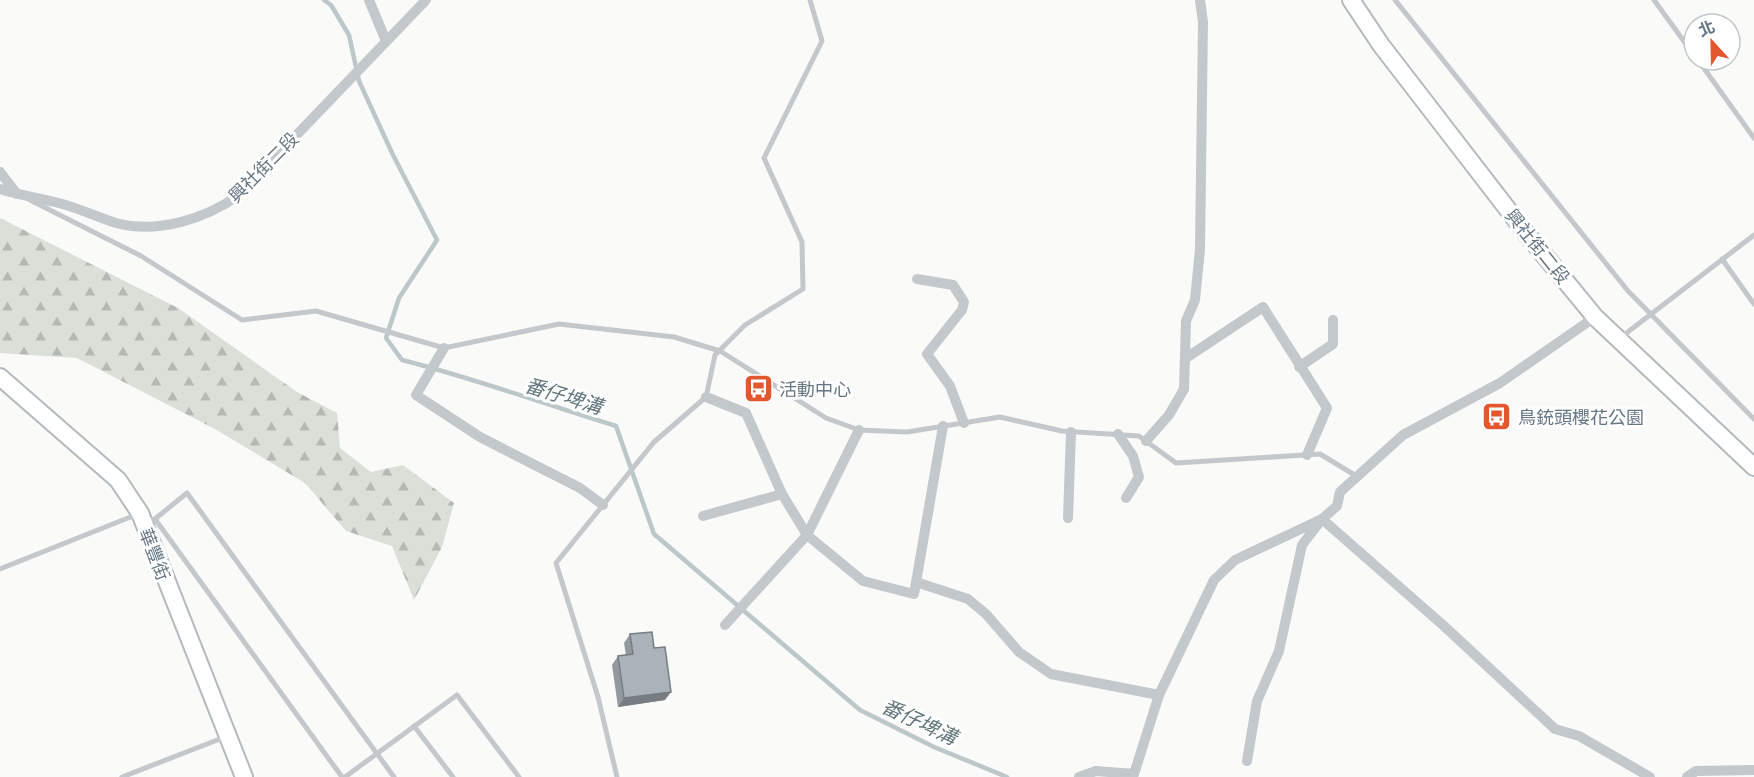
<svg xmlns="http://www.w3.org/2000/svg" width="1754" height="777" viewBox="0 0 1754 777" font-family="Barlow,'Noto Sans TC',sans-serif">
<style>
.forest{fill:url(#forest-firs)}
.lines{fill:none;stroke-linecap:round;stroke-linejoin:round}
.stream{stroke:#bbc7cb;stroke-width:4.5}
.secondary-casing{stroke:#b3babf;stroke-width:20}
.lane{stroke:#c3c8cc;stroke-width:5}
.street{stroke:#c3c8cc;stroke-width:10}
.secondary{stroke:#fff;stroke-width:16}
.wall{fill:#929a9f}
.shaded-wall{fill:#777d82}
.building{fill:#aab3b9;stroke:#777d82;stroke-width:1.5}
.labels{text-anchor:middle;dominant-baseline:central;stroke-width:6;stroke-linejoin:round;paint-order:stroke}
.street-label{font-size:18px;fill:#657683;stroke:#fff}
.poi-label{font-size:18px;fill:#657683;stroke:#fff;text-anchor:start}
.water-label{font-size:20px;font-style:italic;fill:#60757c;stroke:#fff}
</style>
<defs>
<pattern id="forest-firs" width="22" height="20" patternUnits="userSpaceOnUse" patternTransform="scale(1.5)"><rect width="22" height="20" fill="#dadfd7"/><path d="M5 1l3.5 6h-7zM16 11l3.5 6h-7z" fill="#b4b9b4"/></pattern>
</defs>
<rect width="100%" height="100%" fill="#fafaf8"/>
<path class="forest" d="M0,218L178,308L297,392L337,413L340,448L371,472L403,465L454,503L442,547L414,600L392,546L346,531L305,483L215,429L77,358L0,353Z"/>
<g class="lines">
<path class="stream" d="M324,0L331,5L349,35L359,81L393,155L437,240L399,298L386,338L402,360C474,378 544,404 616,426L654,534L860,710L934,747L1007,777"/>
<defs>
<g id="secondary">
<path d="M1351,0L1381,45L1526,233L1595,317L1754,467"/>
<path d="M0,377L118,480L140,513L244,777"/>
</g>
</defs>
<use href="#secondary" class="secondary-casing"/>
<g class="lane">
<path d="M1395,0L1628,291L1754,419"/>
<path d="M1654,0L1694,55"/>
<path d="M1698,60L1754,138"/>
<path d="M30,200L141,256L242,320L316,311L444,348L559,324L674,337L720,351L826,418L859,430L907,432L1000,417L1062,431L1139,436L1176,463L1320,454L1358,477"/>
<path d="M1722,259L1754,304"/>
<path d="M1620,338L1754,235"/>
<path d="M155,519L342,777"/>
<path d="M145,522L155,519L187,493L394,777"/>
<path d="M0,569L138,514"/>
<path d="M414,726L453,777"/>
<path d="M122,777L225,737"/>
<path d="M345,777L457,695L519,777"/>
<path d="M617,777L598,697L556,563L654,442L706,397L715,355L745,325L803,289L802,242L764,158L822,41L810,0"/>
</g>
<g class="street">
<path d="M369,0L386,41"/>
<path d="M0,172L17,194"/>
<path d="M0,189C19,195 39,198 59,203C78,208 97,217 116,223C158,234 205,219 239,195L426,0"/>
<path d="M917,279L953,285L964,302L962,310L927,354L950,386L964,423"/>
<path d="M1595,317L1500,383L1403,435L1340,492L1337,506L1322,519L1444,626L1555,729L1579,736L1650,777"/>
<path d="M444,348L416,395L480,437L580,488L603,505"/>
<path d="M1186,358L1263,307L1327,408L1307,455"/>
<path d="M1299,367L1333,344V320"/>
<path d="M706,397L746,413L782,494L807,535L863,581L914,594L943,426"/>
<path d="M1118,434L1133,456L1139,477L1126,498"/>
<path d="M1146,441L1169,415L1184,389L1186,321L1195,300L1200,249L1203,22L1200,0"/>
<path d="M703,516L782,494"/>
<path d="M1068,518L1071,432"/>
<path d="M916,582L968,599L986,614L1019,652L1051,674L1159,695"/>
<path d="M725,625L807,535L859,430"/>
<path d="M1079,777L1096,771L1134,774L1159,695L1214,580L1235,560L1322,519L1302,545L1279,651L1257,701L1247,761"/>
<path d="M1687,777L1696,771L1754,770"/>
</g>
<use href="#secondary" class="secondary"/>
</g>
<path class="wall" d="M630,634L654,648L665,700L618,707L612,665L618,656L626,655L624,643Z"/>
<path class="shaded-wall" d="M671,692L665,700L618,707L624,698Z"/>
<path class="building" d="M652,632L654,648L665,647L671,692L624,698L618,656L633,654L630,634Z"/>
<defs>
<symbol id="bus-square" viewBox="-11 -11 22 22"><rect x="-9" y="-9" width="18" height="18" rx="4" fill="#e4572e" stroke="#fff"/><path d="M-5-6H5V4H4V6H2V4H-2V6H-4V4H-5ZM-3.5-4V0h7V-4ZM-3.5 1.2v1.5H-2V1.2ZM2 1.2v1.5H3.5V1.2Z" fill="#fff"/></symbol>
</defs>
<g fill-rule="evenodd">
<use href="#bus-square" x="742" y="372" width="33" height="33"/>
<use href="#bus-square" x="1480" y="400" width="33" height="33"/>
</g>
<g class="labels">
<g class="street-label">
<text transform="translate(263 167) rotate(-45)">興社街二段</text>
<text transform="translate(1538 246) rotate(51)">興社街二段</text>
<text transform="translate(155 554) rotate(69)">華豐街</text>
</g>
<g class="poi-label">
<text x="779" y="389">活動中心</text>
<text x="1518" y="417">鳥銃頭櫻花公園</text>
</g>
<g class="water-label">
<text transform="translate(564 395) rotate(17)">番仔埤溝</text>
<text transform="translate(920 721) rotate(25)">番仔埤溝</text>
</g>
</g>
<g transform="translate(1712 42) rotate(338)"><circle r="28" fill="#ffffff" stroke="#c1c8cd" stroke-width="1.5"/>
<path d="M0-4.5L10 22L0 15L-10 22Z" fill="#e4572e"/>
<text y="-9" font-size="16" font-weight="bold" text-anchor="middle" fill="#657683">北</text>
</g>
</svg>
